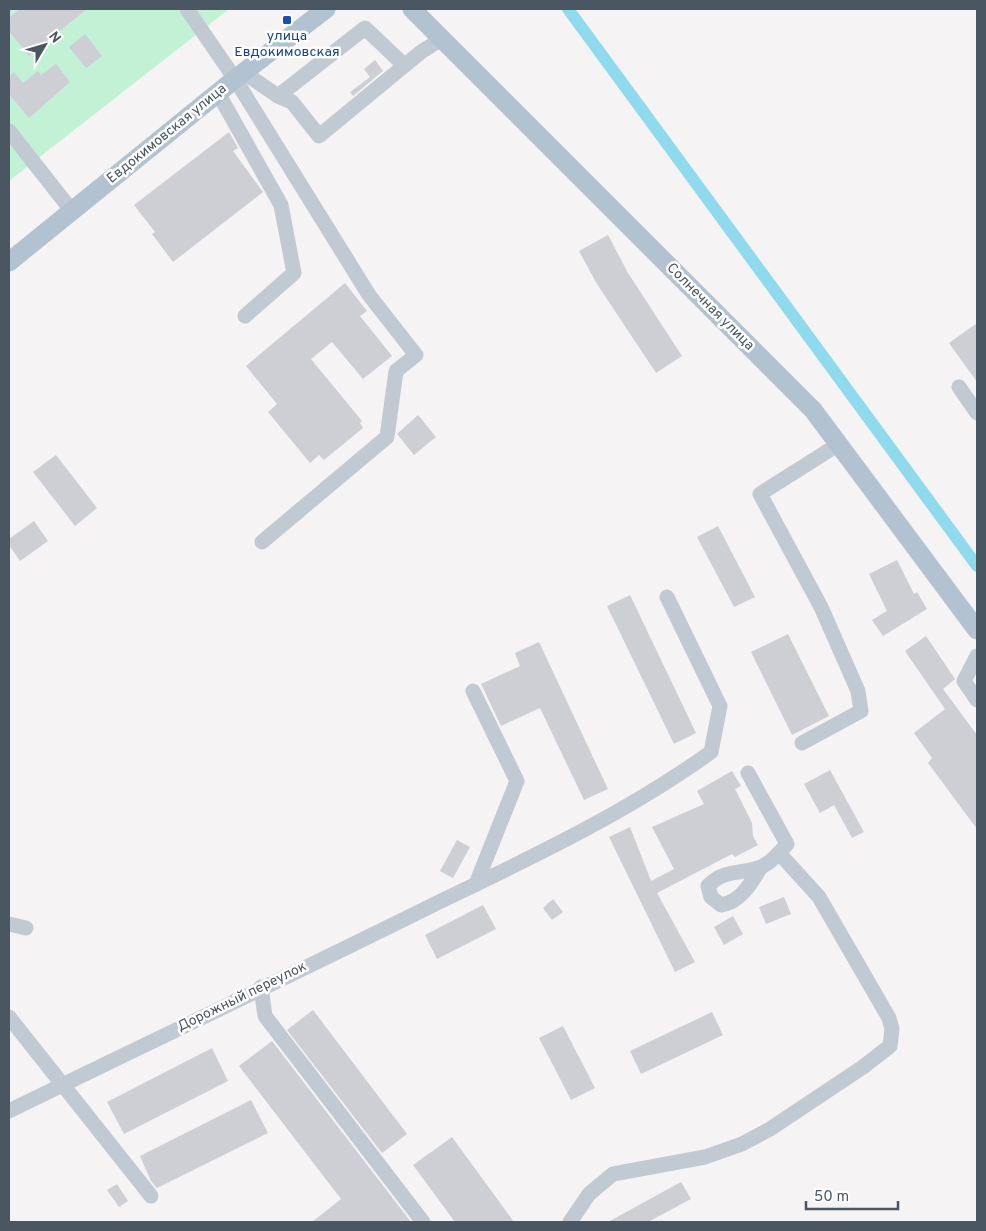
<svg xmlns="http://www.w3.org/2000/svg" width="986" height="1231" viewBox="0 0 986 1231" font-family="Overpass,sans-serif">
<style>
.green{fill:#c3f1d5}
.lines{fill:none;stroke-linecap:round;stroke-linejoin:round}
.canal{stroke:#90daee;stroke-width:12}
.building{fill:#cdcfd5}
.minor{stroke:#c1cad2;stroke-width:15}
.major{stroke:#b3c2d1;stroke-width:19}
.transit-dot{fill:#1a4fb4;stroke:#fff;stroke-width:2}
.labels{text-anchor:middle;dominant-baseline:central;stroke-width:5;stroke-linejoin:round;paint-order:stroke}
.transit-label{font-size:14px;fill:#164399;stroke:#fff}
.street-label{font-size:14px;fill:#4a5661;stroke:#fff}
</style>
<rect width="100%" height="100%" fill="#f5f3f3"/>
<path class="green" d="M9,9H229L9,181Z"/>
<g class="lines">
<path class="canal" d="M568,9L977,566"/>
</g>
<g class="building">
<path d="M20,9H87L29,56L9,31V18Z"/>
<path d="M85,34L102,56L86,68L69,47Z"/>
<path d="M375,60L383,71L353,96L350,92L370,77L364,69Z"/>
<path d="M56,64L70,82L29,118L9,94V77L14,72L23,83L38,71L41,75Z"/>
<path d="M229,132L238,148L233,151L263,192L173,262L152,234L155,232L134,205Z"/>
<path d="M608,235L628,273L682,356L656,373L597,284L579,251Z"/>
<path d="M345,283L367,311L360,316L392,356L363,379L332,342L311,359L362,421L360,423L363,428L324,460L319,455L310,463L268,412L277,404L246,366Z"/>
<path d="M977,323V382L949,343Z"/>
<path d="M418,415L436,437L414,455L397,434Z"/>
<path d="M56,455L97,508L75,526L33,472Z"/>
<path d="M34,521L48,541L20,561L9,545V539Z"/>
<path d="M718,526L755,597L734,607L697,537Z"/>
<path d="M897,560L914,594L917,592L927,609L883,636L872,620L887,611L869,574Z"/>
<path d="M630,595L696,733L674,744L607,606Z"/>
<path d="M788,634L829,716L792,735L751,652Z"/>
<path d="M926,636L955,679L943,689L977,735V829L928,763L932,758L914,733L945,709L905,651Z"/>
<path d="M539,642L608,789L584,800L540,708L501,726L481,684L520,666L515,653Z"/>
<path d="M830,770L864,832L852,838L834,805L820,813L804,784Z"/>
<path d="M732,771L741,786L735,789L752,823L753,836L758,845L735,857L732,854L657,893L695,962L675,972L609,837L630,827L651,881L674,869L652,827L704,804L697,791Z"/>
<path d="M457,840L470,847L453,878L440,871Z"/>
<path d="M784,897L791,914L766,924L759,907Z"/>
<path d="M553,899L563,912L552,920L543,908Z"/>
<path d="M483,905L496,929L437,959L425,935Z"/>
<path d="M733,916L743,934L724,945L714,927Z"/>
<path d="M313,1010L407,1134L382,1153L287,1030Z"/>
<path d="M712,1012L723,1035L641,1074L630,1051Z"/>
<path d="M563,1026L595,1088L571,1100L539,1038Z"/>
<path d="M272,1041L411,1222H312L341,1199L239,1066Z"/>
<path d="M212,1048L228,1081L124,1134L107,1102Z"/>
<path d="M251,1100L268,1133L157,1188L151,1181L140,1156Z"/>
<path d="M452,1137L514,1222H455L413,1165Z"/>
<path d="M681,1182L691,1199L648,1222H608Z"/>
<path d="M117,1184L128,1201L119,1207L107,1190Z"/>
</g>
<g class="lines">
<g class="minor">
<path d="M187,9L235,79L369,295L416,355L396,371L387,437L262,542"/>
<path d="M243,72L278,96L292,102L319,136L421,52L443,38"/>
<path d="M218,93L281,205L294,273L245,316"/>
<path d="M278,96L365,28L404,65"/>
<path d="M9,131L72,211"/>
<path d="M959,387L977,413"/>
<path d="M977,656L964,681L977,700"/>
<path d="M473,691L517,781L476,884"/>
<path d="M802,743L861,711L858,691L821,607L760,494L839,444"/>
<path d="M748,773L787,844C780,852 773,861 763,866C743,875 725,868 708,886L711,897L721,905C741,902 751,883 761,867"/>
<path d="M9,924L26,928"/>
<path d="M261,987L265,1016L423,1222"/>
<path d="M9,1017L151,1196"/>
<path d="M9,1111C150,1042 292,975 433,905C528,859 625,814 711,752L720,706L667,597"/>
<path d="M570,1222L589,1194L613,1174L705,1157L742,1144L770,1129L863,1067L890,1046L892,1029L889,1018L819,897L779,853"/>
</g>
<g class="major">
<path d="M412,9L813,410L977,630"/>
<path d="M9,262L235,79L326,9"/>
</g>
</g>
<rect class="transit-dot" x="282" y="15" width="10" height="10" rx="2.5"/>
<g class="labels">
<g class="transit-label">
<text x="287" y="36">улица<tspan x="287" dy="16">Евдокимовская</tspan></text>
</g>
<g class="street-label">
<text transform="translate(167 134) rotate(-39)">Евдокимовская улица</text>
<text transform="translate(710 307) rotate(45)">Солнечная улица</text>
<text transform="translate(242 997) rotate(-26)">Дорожный переулок</text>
</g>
</g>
<rect width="986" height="1231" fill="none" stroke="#4a5661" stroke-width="20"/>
<g transform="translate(45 45) rotate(52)" stroke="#ffffff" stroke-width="4" paint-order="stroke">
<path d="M0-4L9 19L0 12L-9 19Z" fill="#4a5661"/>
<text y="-8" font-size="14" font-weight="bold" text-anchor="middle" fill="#4a5661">N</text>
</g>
<path d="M806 1201v8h92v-8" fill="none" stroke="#4a5661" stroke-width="2.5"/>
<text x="814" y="1201" font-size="15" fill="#4a5661" stroke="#ffffff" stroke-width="4" paint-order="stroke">50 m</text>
</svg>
